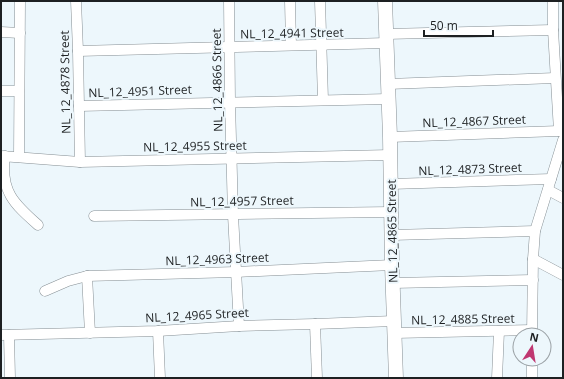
<svg xmlns="http://www.w3.org/2000/svg" width="564" height="379" viewBox="0 0 564 379" font-family="'Open Sans',sans-serif">
<style>
.lines{fill:none;stroke-linecap:round;stroke-linejoin:round}
.street-casing{stroke:#868f94;stroke-width:11}
.secondary-casing{stroke:#868f94;stroke-width:15}
.street{stroke:#fff;stroke-width:10}
.secondary{stroke:#fff;stroke-width:14}
.labels{text-anchor:middle;dominant-baseline:central;stroke-width:4;stroke-linejoin:round;paint-order:stroke}
.street-label{font-size:12px;fill:#1d2022;stroke:#edf7fc}
</style>
<rect width="100%" height="100%" fill="#edf7fc"/>
<g class="lines">
<defs>
<g id="street">
<path d="M76,1L78,51L80,162"/>
<path d="M229,1L230,102L233,215L239,326"/>
<path d="M290,1L291,45"/>
<path d="M320,1L323,100"/>
<path d="M553,1V30L559,131L563,132"/>
<path d="M1,32L20,33"/>
<path d="M386,34L553,30"/>
<path d="M78,51L386,43"/>
<path d="M388,84L555,78"/>
<path d="M1,91H19"/>
<path d="M79,106L388,99"/>
<path d="M390,137L559,131"/>
<path d="M1,156L80,162L390,155"/>
<path d="M5,156C0,191 14,204 38,225"/>
<path d="M19,157L20,1"/>
<path d="M391,184L551,179"/>
<path d="M548,190L563,198"/>
<path d="M94,216L391,212"/>
<path d="M392,235L535,231"/>
<path d="M533,259L563,275"/>
<path d="M87,276L90,333"/>
<path d="M393,283L533,280"/>
<path d="M45,291L68,281L87,276L236,272L392,265"/>
<path d="M315,324L317,378"/>
<path d="M158,331L160,378"/>
<path d="M395,333L532,330"/>
<path d="M1,335L158,331L239,326L315,324L394,321"/>
<path d="M9,335L10,378"/>
<path d="M532,335L533,259L535,231L563,140"/>
<path d="M497,378L499,331"/>
<path d="M532,378V359"/>
</g>
<path id="secondary" d="M385,1L390,137L392,265L396,378"/>
</defs>
<use href="#street" class="street-casing"/>
<use href="#secondary" class="secondary-casing"/>
<use href="#street" class="street"/>
<use href="#secondary" class="secondary"/>
</g>
<g class="labels">
<g class="street-label">
<text transform="translate(292 33) rotate(-1)">NL_12_4941 Street</text>
<text transform="translate(217 80) rotate(-91)">NL_12_4866 Street</text>
<text transform="translate(65 82) rotate(-91)">NL_12_4878 Street</text>
<text transform="translate(140 91) rotate(-2)">NL_12_4951 Street</text>
<text transform="translate(474 121) rotate(-2)">NL_12_4867 Street</text>
<text transform="translate(195 146) rotate(-1)">NL_12_4955 Street</text>
<text transform="translate(470 169) rotate(-2)">NL_12_4873 Street</text>
<text transform="translate(242 201) rotate(-1)">NL_12_4957 Street</text>
<text transform="translate(392 231) rotate(-91)">NL_12_4865 Street</text>
<text transform="translate(217 259) rotate(-2)">NL_12_4963 Street</text>
<text transform="translate(197 315) rotate(-3)">NL_12_4965 Street</text>
<text transform="translate(463 319) rotate(-1)">NL_12_4885 Street</text>
</g>
</g>
<rect width="564" height="379" fill="none" stroke="#1d2022" stroke-width="4"/>
<g transform="translate(532 347) rotate(12)"><circle r="19" fill="#edf7fc" stroke="#9aa1a5"/>
<path d="M0-3L7 15L0 10L-7 15Z" fill="#c03771"/>
<text y="-6" font-size="11" font-weight="bold" text-anchor="middle" fill="#1d2022">N</text>
</g>
<path d="M424 30v6h69v-6" fill="none" stroke="#1d2022" stroke-width="2"/>
<text x="430" y="30" font-size="12" fill="#1d2022" stroke="#edf7fc" stroke-width="3" paint-order="stroke">50 m</text>
</svg>
